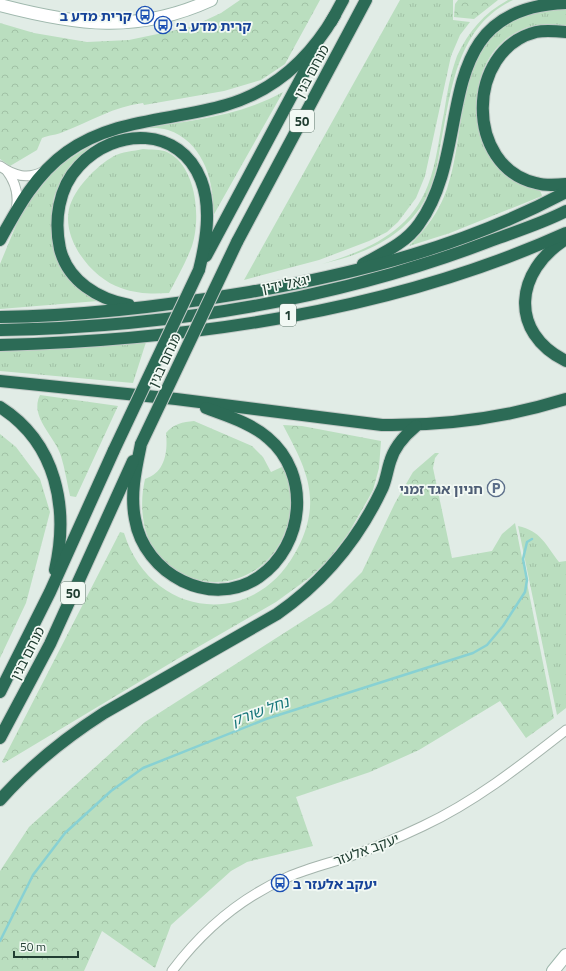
<svg xmlns="http://www.w3.org/2000/svg" width="566" height="971" viewBox="0 0 566 971" font-family="'Titillium Web','Noto Sans Hebrew',sans-serif">
<style>
.grass{fill:url(#grass-tufts)}
.forest{fill:url(#forest-crowns)}
.lines{fill:none;stroke-linecap:round;stroke-linejoin:round}
.stream{stroke:#88d1d3;stroke-width:2.5}
.street-casing{stroke:#a4b4ac;stroke-width:11}
.secondary-casing{stroke:#9fb8ad;stroke-width:14}
.highway-casing{stroke:#c1c9c6;stroke-width:14}
.street{stroke:#fff;stroke-width:9}
.secondary{stroke:#fff;stroke-width:12}
.highway{stroke:#2c6b56;stroke-width:12}
.highway-bridge-casing{stroke:#c1c9c6;stroke-width:14;stroke-linecap:butt}
.highway-bridge{stroke:#2c6b56;stroke-width:12}
.labels{text-anchor:middle;dominant-baseline:central;stroke-width:3.5;stroke-linejoin:round;paint-order:stroke}
.shield{fill:#f2f9f4;stroke:#60766c;stroke-width:1}
.shield-label{font-size:13px;font-weight:bold;fill:#213e32}
.transit-label{font-size:14px;font-weight:bold;fill:#164399;stroke:#f2f9f4;text-anchor:start}
.street-label{font-size:14px;fill:#213e32;stroke:#f2f9f4}
.service-label{font-size:14px;font-weight:bold;fill:#4e5e75;stroke:#f2f9f4;text-anchor:end}
.water-label{font-size:15px;font-style:italic;fill:#19777b;stroke:#f2f9f4}
</style>
<defs>
<pattern id="grass-tufts" width="24" height="20" patternUnits="userSpaceOnUse"><rect width="24" height="20" fill="#badebf"/><path d="M3 7l-1-3M5 7V3M7 7l1-3M15 17l-1-3M17 17v-4M19 17l1-3" fill="none" stroke="#a0c0a5"/></pattern>
<pattern id="forest-crowns" width="20" height="18" patternUnits="userSpaceOnUse"><rect width="20" height="18" fill="#badebf"/><path d="M2 6a3 3 0 1 1 6 0M12 15a3 3 0 1 1 6 0" fill="none" stroke="#a0c0a5"/></pattern>
</defs>
<rect width="100%" height="100%" fill="#e1ece6"/>
<g class="grass">
<path d="M400,0H453V20L470,22L460,35L451,56L425,176L416,198L398,222L387,232L369,241L319,260L244,280Z"/>
<path d="M508,0H513C455,27 451,94 440,148C437,169 432,190 420,208C397,241 360,255 322,264C368,250 410,232 428,185C437,162 439,136 444,113C447,94 450,75 457,56C468,32 484,13 508,0Z"/>
<path d="M566,7V25C551,25 535,23 521,30C453,60 467,180 540,190L542,196L450,233L409,246C426,229 439,212 447,189C467,133 454,44 521,16C534,10 552,10 566,7Z"/>
<path d="M283,92L213,216C215,183 204,142 168,130C158,127 147,128 137,129C187,121 238,117 283,92Z"/>
<path d="M93,144L70,166L61,180L54,197L51,219L53,239L80,288L98,301L0,309V264L22,211L52,173L66,161Z"/>
<path d="M143,149C150,150 161,149 167,152C197,166 201,219 192,246C186,262 177,278 169,293C153,294 137,294 121,288C93,279 62,241 69,209C74,189 95,167 114,156C121,152 134,151 143,149Z"/>
<path d="M146,342L133,383L0,371V351Z"/>
<path d="M518,526C541,531 545,544 559,562L566,561V708L557,715Z"/>
</g>
<g class="forest">
<path d="M240,0H320L285,64L261,80L224,91L144,105L143,103C115,106 89,122 63,132C57,135 49,135 42,138L37,150L10,166L0,159V23L34,33L87,42L129,40L191,27L221,13Z"/>
<path d="M458,0H498L474,19L454,17L455,4Z"/>
<path d="M40,395L118,406L76,497L70,496C67,483 65,469 61,456C55,436 29,417 40,395Z"/>
<path d="M194,421L252,446L263,457L271,472L284,466C287,476 292,488 292,498C292,513 288,526 282,539C265,575 225,591 188,577C182,574 174,572 169,567C143,545 138,510 145,479C165,473 168,452 166,433C173,424 183,422 194,421Z"/>
<path d="M283,425L302,426L381,441L379,468L373,490L367,501L348,534L328,560L309,578L276,602L179,658L4,763L2,762L120,532L124,533C150,617 252,631 295,553C303,540 309,523 310,507C312,477 296,450 283,425Z"/>
<path d="M0,434L16,447L40,479L50,512L26,603L0,658Z"/>
<path d="M435,453H439L435,458L433,468L452,558L492,551L502,534L515,523L554,718L526,738L500,701L419,750L370,772L296,797L313,846L247,862L231,871L171,925L155,968L102,931L84,971H0V871L29,827L145,722L331,603L362,572L395,503L413,472Z"/>
</g>
<g class="lines">
<path class="stream" d="M0,941L33,875L65,833L111,791L143,768L266,719L473,653L487,645L503,626L525,592L527,580L523,559L527,542L532,539"/>
<defs>
<g id="street">
<path d="M0,166C14,176 28,180 44,171"/>
<path d="M7,171C16,183 19,196 16,210"/>
<path d="M172,971C202,931 242,897 288,877C306,869 326,864 345,858C372,849 398,838 423,826C476,801 520,766 566,730"/>
</g>
<g id="secondary">
<path d="M0,5C76,25 137,34 211,0"/>
<path d="M553,971L566,955"/>
</g>
<g id="highway">
<path d="M331,22L343,0"/>
<path d="M566,32C556,31 545,30 536,32C465,50 465,167 536,183C546,186 556,185 566,184"/>
<path d="M566,239C515,271 508,332 566,361"/>
<path d="M0,240C18,207 36,174 67,152C115,118 172,121 226,105C274,91 310,58 335,15"/>
<path d="M237,242L366,0"/>
<path d="M206,256L315,52"/>
<path d="M363,264C383,253 406,243 419,224C477,144 425,8 566,3"/>
<path d="M129,305C98,299 68,281 60,249C54,221 58,188 79,166C115,127 180,126 201,180C212,208 206,242 199,270"/>
<path d="M0,317C84,316 167,306 250,292C360,273 467,245 566,192"/>
<path d="M0,330C167,327 337,300 493,240C517,231 543,223 566,211"/>
<path d="M0,345C189,340 393,311 566,233"/>
<path d="M0,381L176,399L382,425C445,426 505,418 566,399"/>
<path d="M0,407C57,443 69,509 55,570"/>
<path d="M141,444C136,468 130,494 135,519C144,574 211,610 259,577C305,545 311,474 268,438C251,423 227,416 206,408"/>
<path d="M0,692L50,592L114,450"/>
<path d="M0,738L50,644L133,461"/>
<path d="M0,800C31,765 65,738 104,713L277,614C323,582 358,540 382,489C386,481 387,471 390,462C394,447 404,436 416,426"/>
</g>
</defs>
<use href="#street" class="street-casing"/>
<use href="#secondary" class="secondary-casing"/>
<use href="#highway" class="highway-casing"/>
<use href="#street" class="street"/>
<use href="#secondary" class="secondary"/>
<use href="#highway" class="highway"/>
<defs>
<g id="highway-bridge">
<path d="M141,444L237,242"/>
<path d="M114,450L199,270"/>
</g>
</defs>
<use href="#highway-bridge" class="highway-bridge-casing"/>
<use href="#highway-bridge" class="highway-bridge"/>
</g>
<defs>
<symbol id="bus-ring" viewBox="-11 -11 22 22"><circle r="9.5" fill="#f2f9f4" stroke="#1a4fb4" stroke-width="1.5"/><path d="M-5-6H5V4H4V6H2V4H-2V6H-4V4H-5ZM-3.5-4V0h7V-4ZM-3.5 1.2v1.5H-2V1.2ZM2 1.2v1.5H3.5V1.2Z" fill="#1a4fb4"/></symbol>
<symbol id="parking-ring" viewBox="-11 -11 22 22"><circle r="9.5" fill="#f2f9f4" stroke="#5c6f8a" stroke-width="1.5"/><path d="M-3.5-5.5H1a3.5 3.5 0 0 1 0 7H-1V5.5H-3.5ZM-1-3.4V-.6H.8a1.4 1.4 0 0 0 0-2.8Z" fill="#5c6f8a"/></symbol>
</defs>
<g fill-rule="evenodd">
<use href="#bus-ring" x="135" y="5" width="20" height="20"/>
<use href="#bus-ring" x="153" y="15" width="20" height="20"/>
<use href="#parking-ring" x="486" y="478" width="20" height="20"/>
<use href="#bus-ring" x="270" y="873" width="20" height="20"/>
</g>
<g class="labels">
<g class="shield">
<rect x="290" y="110" width="24" height="22" rx="3"/>
<rect x="280" y="304" width="16" height="22" rx="3"/>
<rect x="61" y="582" width="24" height="22" rx="3"/>
</g>
<g class="shield-label">
<text x="302" y="121">50</text>
<text x="288" y="315">1</text>
<text x="73" y="593">50</text>
</g>
<g class="transit-label">
<text x="132" y="15" text-anchor="end">קרית מדע ב</text>
<text x="176" y="25">קרית מדע ב׳</text>
<text x="293" y="883">יעקב אלעזר ב</text>
</g>
<g class="street-label">
<text transform="translate(311 71) rotate(-62)">מנחם בגין</text>
<text transform="translate(286 283) rotate(-11)">יגאל ידין</text>
<text transform="translate(164 360) rotate(-65)">מנחם בגין</text>
<text transform="translate(27 653) rotate(-63)">מנחם בגין</text>
<text transform="translate(366 849) rotate(-20)">יעקב אלעזר</text>
</g>
<g class="service-label">
<text x="483" y="488">חניון אגד זמני</text>
</g>
<g class="water-label">
<text transform="translate(260 711) rotate(-20)">נחל שורק</text>
</g>
</g>
<path d="M14 951v6h64v-6" fill="none" stroke="#213e32" stroke-width="2"/>
<text x="20" y="951" font-size="12" fill="#213e32" stroke="#f2f9f4" stroke-width="3" paint-order="stroke">50 m</text>
</svg>
